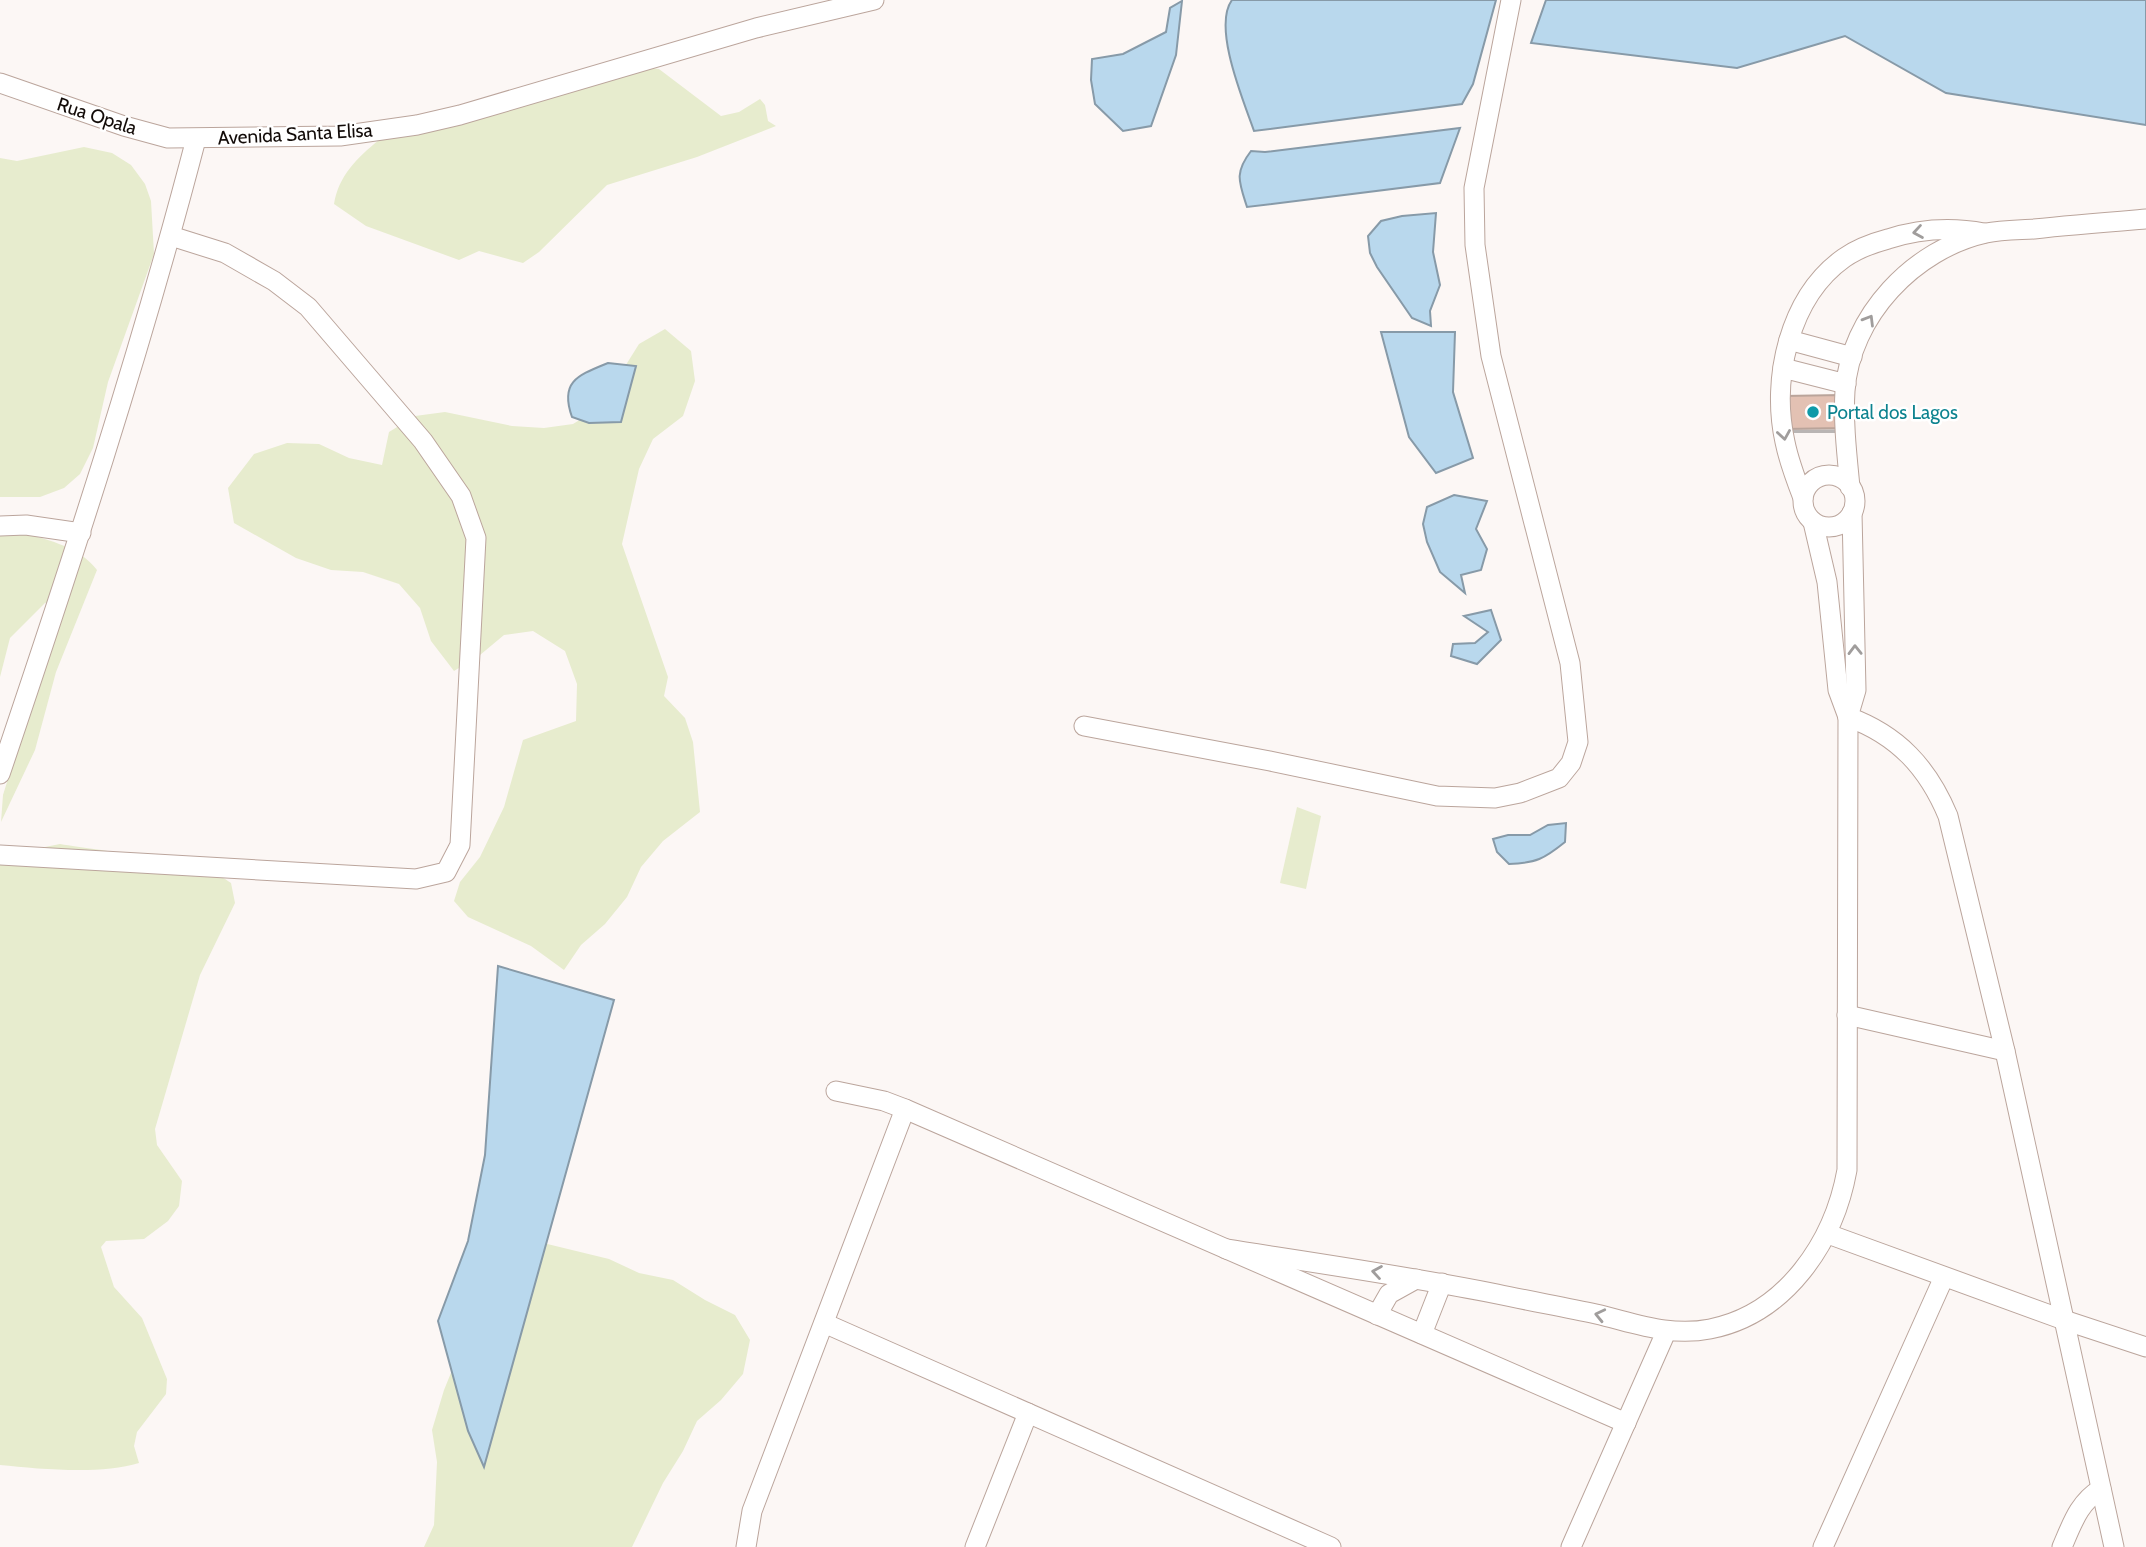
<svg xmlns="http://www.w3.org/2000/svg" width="2146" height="1547" viewBox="0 0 2146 1547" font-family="Cabin,sans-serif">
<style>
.green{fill:#e7ecce}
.water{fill:#b9d8ed;stroke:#879aa8;stroke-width:2}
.building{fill:#e3c1b3;stroke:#baa49a;stroke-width:2;filter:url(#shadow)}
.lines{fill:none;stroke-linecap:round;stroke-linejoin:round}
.street-casing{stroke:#bba59c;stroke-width:21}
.street{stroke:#fff;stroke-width:19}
.oneway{stroke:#a09d9c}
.culture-dot{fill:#0f9aa8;stroke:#fff;stroke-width:2.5}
.labels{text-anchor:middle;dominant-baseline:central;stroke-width:5;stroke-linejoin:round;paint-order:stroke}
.street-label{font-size:19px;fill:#120b08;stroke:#fff}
.culture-label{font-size:19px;fill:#0d838f;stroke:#fff;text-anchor:start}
</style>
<defs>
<filter id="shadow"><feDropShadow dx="6" dy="6" stdDeviation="0" flood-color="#0004"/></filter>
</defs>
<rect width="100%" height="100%" fill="#fcf7f5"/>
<g class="green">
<path d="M643,67L659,69L721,116L739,112L760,99L765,105L768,121L776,126L697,157L607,185L539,252L523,263L479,251L459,260L366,226L334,204C339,175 357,158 379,140Z"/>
<path d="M84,147L112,153L131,165L145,184L151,201L154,254L108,382L93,448L80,474L64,488L40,497H0V158L17,161Z"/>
<path d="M665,329L691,351L695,381L683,416L653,439L639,469L622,544L668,677L664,696L685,718L693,742L700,812L663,841L641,867L627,897L605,924L581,945L564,970L531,946L468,917L454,901L460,882L480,857L504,807L523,740L576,721L577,684L565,651L533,631L504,635L480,655L454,671L431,641L420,608L399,584L363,572L331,570L296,558L234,523L228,488L254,454L287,443L319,444L349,458L382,465L389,432L415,416L445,412L512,426L544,428L573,424L599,408L639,344Z"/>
<path d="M15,531C44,539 78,545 97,570L56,672L35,750L1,822L3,795L54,631L56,600L45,603L10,638L0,677V536Z"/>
<path d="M1297,807L1321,816L1306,889L1280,883Z"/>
<path d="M60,844C100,851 203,860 231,883L235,903L200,975L155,1129L157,1145L182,1181L179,1206L168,1221L144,1239L106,1241L101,1247L114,1287L142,1318L167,1379L166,1394L137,1432L134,1446L139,1463C101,1475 40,1469 0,1465V856Z"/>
<path d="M535,1241L609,1259L639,1273L673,1280L705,1300L735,1315L750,1340L743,1374L721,1400L697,1421L683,1451L663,1483L632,1547H424L434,1525L437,1462L432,1430L444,1390L477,1309Z"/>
</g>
<g class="water">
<path d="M1232,0H1496L1473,84L1462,104L1254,131C1244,102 1212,27 1232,0Z"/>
<path d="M1546,0H2146V125L1946,93L1845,36L1737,68L1531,43Z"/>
<path d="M1182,1L1176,55L1151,126L1123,131L1095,104L1091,80L1092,59L1123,54L1166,32L1170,8Z"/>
<path d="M1460,128L1440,183L1247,207C1239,182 1234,173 1251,151L1265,152Z"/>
<path d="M1436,213L1433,252L1440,285L1430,311L1431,326L1412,318L1377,267L1370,253L1368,236L1381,221L1402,216Z"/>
<path d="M1381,332H1455L1453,392L1473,458L1436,473L1409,437Z"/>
<path d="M608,363L636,366L621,422L589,423L572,417C559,381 579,375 608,363Z"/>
<path d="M1454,495L1487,501L1476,529L1487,549L1481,570L1461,575L1465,593L1440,572L1427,542L1423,524L1427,507Z"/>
<path d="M1491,610L1501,640L1477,664L1451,656L1453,644L1475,643L1488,632L1464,616Z"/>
<path d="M1566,823L1565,842C1544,859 1536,863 1509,864L1497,852L1493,839L1508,835H1530L1548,825Z"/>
<path d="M498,966L614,1000L484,1467L468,1431L438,1321L468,1241L485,1155Z"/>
</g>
<path class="building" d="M1841,395L1842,428L1785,429L1784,396Z"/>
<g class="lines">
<defs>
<g id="street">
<path d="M0,83L124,126L168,138L340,136L417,125L460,115L756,28L874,0"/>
<path d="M1789,340L1852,357"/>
<path d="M1783,368L1846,384"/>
<circle cx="1829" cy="501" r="26"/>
<path d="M1850,487C1847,456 1843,422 1845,391C1850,316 1914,249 1986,233C2001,230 2018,230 2034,229C2071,225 2109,222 2146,219"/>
<path d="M1803,498C1796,480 1789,462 1785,442C1771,379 1789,297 1844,258C1857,249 1873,243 1888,239C1919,229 1952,227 1984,233"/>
<path d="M1813,522L1827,582L1838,690L1848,717"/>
<path d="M0,526L26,525L81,533"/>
<path d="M1848,717C1898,735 1928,768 1948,816L2005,1051L2114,1547"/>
<path d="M1084,726L1270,761L1437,796L1495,798L1520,793L1559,778L1571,763L1578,742L1570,663L1491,356L1475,245L1474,188L1511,0"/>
<path d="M0,774C71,564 140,354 196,139"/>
<path d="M0,855L416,879L446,872L460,845L476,538L461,496L423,441L308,307L274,281L225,253L171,236"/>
<path d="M1847,1015L2005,1051"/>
<path d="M836,1091L884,1101L905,1109L1626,1423"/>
<path d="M1828,1234L2064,1320L2146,1347"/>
<path d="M1226,1249C1316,1263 1407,1276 1497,1294C1530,1301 1563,1307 1596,1314C1635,1323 1669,1337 1710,1329C1786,1314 1834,1242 1847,1170L1848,717L1856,690L1852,513"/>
<path d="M1377,1315L1389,1294L1416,1279"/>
<path d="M824,1323L1331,1547"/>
<path d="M1422,1334L1442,1283"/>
<path d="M746,1547L752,1511L905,1109"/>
<path d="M975,1547L1028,1413"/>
<path d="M1571,1547L1666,1332"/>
<path d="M1823,1547L1944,1277"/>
<path d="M2062,1547C2072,1524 2079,1502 2101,1489"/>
</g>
</defs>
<use href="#street" class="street-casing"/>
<use href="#street" class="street"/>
</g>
<defs><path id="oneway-chevron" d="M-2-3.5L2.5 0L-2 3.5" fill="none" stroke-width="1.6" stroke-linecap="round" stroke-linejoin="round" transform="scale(1.75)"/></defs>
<g class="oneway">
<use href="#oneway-chevron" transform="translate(1918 232) rotate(171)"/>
<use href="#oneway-chevron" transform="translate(1869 320) rotate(-59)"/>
<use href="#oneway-chevron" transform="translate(1784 435) rotate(81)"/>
<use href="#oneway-chevron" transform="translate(1855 650) rotate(-91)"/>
<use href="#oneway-chevron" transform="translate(1377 1272) rotate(-171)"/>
<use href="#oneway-chevron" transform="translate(1600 1315) rotate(-167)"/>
</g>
<circle class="culture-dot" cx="1813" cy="412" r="7"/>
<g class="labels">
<g class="street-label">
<text transform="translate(97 116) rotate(18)">Rua Opala</text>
<text transform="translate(295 134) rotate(-3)">Avenida Santa Elisa</text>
</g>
<g class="culture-label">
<text x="1827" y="412">Portal dos Lagos</text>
</g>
</g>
</svg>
